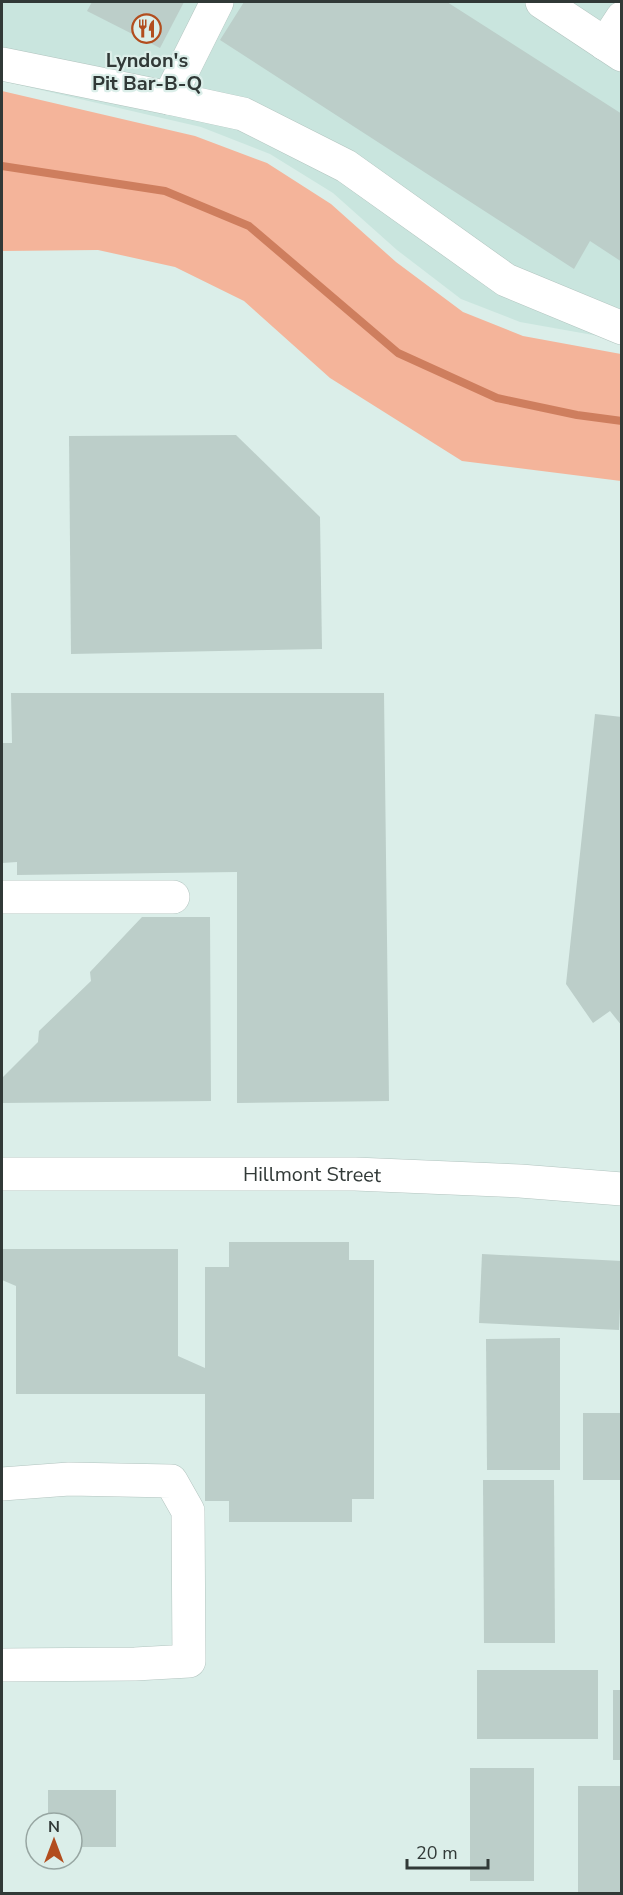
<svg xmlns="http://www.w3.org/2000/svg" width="623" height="1895" viewBox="0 0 623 1895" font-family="'Nunito Sans',sans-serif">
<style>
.built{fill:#c9e5de}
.green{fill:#f4b49a}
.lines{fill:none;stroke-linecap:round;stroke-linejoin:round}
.stream{stroke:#ce7e5e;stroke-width:8}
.building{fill:#bccec9}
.minor-casing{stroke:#b2c4bf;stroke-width:34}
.minor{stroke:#fff;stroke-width:33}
.labels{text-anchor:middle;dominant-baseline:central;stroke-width:4.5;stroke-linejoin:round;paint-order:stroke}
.poi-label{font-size:20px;font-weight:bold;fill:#313937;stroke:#dbeee9}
.street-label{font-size:20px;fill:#313937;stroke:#dbeee9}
</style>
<rect width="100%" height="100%" fill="#dbeee9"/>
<path class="built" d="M2,2H621V340L520,322L461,299L397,250L333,193L270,154L201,127L2,81Z"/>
<path class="green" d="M2,91L195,136L267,163L331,204L396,262L463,312L523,336L621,354V481L462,461L330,378L244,301L175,267L98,250L2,251Z"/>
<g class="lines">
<path class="stream" d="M2,166L165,191L249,226L398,353L497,398L577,415L622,421"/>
</g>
<g class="building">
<path d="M92,2H184L160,48L87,11Z"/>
<path d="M244,2H447L622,114V262L590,241L574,269L220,40Z"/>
<path d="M236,435L320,517L322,649L71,654L69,436Z"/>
<path d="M11,693H384L389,1101L237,1103V872L17,875V862L2,863V743H12Z"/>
<path d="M595,714L622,717V1026L610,1011L593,1023L566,984Z"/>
<path d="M142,917H210L211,1101L2,1103V1078L38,1042L39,1031L91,981L90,972Z"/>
<path d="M229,1242H349V1260H374V1499H352V1522H229V1501H205V1394H16V1286L2,1280V1249H178V1356L205,1368V1267H229Z"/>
<path d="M482,1254L622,1261L619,1330L479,1323Z"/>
<path d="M560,1338V1470H487L486,1339Z"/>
<rect x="583" y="1413" width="39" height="67"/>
<path d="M483,1480H554L555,1643H484Z"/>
<rect x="477" y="1670" width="121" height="69"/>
<rect x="613" y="1690" width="9" height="70"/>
<rect x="470" y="1768" width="64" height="113"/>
<rect x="578" y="1786" width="44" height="108"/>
<path d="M48,1790H116V1847H72V1823H48Z"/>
</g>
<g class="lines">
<defs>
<g id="minor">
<path d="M542,2L622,55"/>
<path d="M605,44L622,18"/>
<path d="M2,64L169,98L217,2"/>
<path d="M169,98L243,114L346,166L506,280L622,328"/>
<path d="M2,897H173"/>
<path id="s1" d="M2,1174H355L520,1181L622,1189"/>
<path d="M2,1484L69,1479L171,1481L188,1511L189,1661L135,1664L2,1665"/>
</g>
</defs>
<use href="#minor" class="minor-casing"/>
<use href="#minor" class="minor"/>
</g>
<defs>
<symbol id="restaurant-ring" viewBox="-11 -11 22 22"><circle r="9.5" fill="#dbeee9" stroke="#b24d1e" stroke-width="1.5"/><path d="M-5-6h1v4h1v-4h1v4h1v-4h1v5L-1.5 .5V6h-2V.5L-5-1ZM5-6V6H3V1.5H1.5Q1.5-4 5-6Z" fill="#b24d1e"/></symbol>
</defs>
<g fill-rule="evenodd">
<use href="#restaurant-ring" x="130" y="12" width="33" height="33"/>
</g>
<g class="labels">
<g class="poi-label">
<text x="147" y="60">Lyndon's<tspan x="147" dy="23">Pit Bar-B-Q</tspan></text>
</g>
<g class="street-label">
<text stroke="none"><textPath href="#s1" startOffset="310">Hillmont Street</textPath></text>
</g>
</g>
<rect width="623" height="1895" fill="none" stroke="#313937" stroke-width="6"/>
<g transform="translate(54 1841)"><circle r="28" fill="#dbeee9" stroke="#97a6a2" stroke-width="1.5"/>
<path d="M0-4.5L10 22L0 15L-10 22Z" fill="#b24d1e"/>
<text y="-9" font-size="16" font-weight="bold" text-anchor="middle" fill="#313937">N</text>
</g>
<path d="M407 1859v9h81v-9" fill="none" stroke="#313937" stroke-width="3"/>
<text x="416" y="1859" font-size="18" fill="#313937" stroke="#dbeee9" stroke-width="4.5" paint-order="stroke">20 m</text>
</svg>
